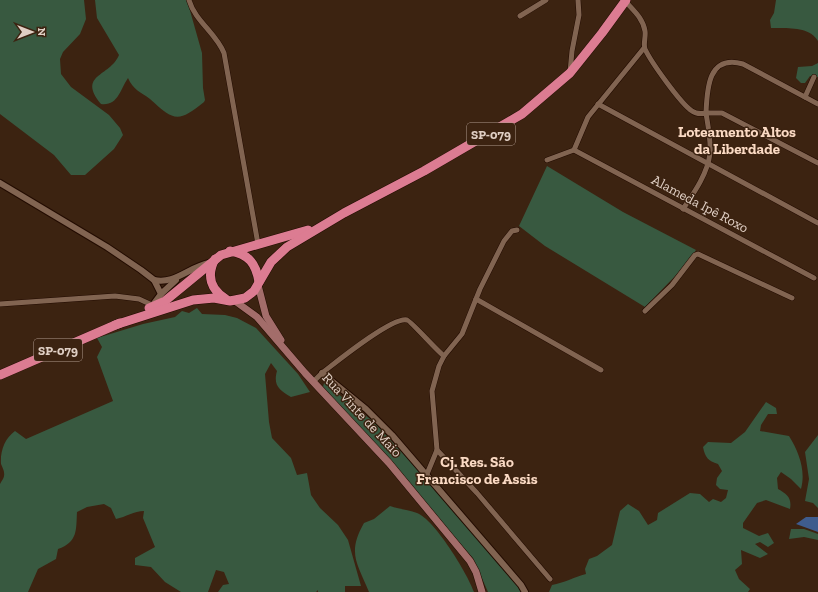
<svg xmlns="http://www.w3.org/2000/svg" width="818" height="592" viewBox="0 0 818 592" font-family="'Zilla Slab',serif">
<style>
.green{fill:#385940}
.water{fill:#3f5c8d}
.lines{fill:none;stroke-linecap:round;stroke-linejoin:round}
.minor-casing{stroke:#220b00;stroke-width:6}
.tertiary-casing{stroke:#220b00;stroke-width:8}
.secondary-casing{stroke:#220b00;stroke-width:8}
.trunk-casing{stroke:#220b00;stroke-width:10}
.minor{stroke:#816451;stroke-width:5}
.tertiary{stroke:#816451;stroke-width:6}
.secondary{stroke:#a36d6a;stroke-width:7}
.trunk{stroke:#dc7c92;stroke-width:9}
.labels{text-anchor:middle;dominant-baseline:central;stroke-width:3;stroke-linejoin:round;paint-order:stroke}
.shield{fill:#3c2311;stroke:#af9b8e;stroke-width:1}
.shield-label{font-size:13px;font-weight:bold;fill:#e0cfc4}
.street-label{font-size:14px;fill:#e0cfc4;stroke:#3c2311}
.neighbourhood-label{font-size:15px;font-weight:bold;fill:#fbdac4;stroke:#3c2311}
</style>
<rect width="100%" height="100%" fill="#3c2311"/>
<g class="green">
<path d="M0,0H84L86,19L80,34L63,52L60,59L61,74L71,87L109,115L120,128L123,135L114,149L85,175H71L54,155L0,114Z"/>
<path d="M95,0H187L202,53L203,88L205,100L204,102C178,123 174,121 150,99C141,92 133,90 128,78C120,90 118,106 101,104C77,74 110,77 119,55L97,18Z"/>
<path d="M776,0H818V41C810,26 785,28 771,28L770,20L774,13Z"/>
<path d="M818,63V77L810,76L805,83H801L796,78L798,67L812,66Z"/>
<path d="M547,166L623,212L696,250L682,269L645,307L545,246L519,226Z"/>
<path d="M197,308L202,314L225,315L237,318L256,328L298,374L310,392L291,397C279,390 273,385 277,371L271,363L265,374L269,422L272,438L291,458L297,475L307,473L311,495L320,508L338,525L348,540L361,586H345V592H318V590L316,592H218L223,585L229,584L224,572L216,570L208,592H181L165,582L151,567L135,565V558L155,547L143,518L144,511C134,511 126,517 116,519L111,508L104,504L87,507L77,512C76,530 78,542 58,549L56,559L38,569L28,592H0V484C1,482 4,478 4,476C5,471 2,467 1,464C0,451 5,438 15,431L26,439L113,401L97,357L102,347L97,338L143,324L175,317L182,311L189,313Z"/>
<path d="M324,383L374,422L428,481L524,592H488L473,558L323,387Z"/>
<path d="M766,402L776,408L777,414H768L761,425L760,431L789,436C799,452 806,471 801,489L791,479L781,472L777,478L778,489C787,494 792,498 790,509L766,500L757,503L743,523V528L759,536L768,533L774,543L768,547L760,542L755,544L768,554L760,558L741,550L742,564L735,570L739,579L750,589L748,592H549L552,585C564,583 574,577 586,574L585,569L589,559L597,556L612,545L620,511L628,504L639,511L648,525L657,520L658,513L690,493L700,494L709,502L713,499L721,502L726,498L728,490L720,489L716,485L717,478L722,471L718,464C708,461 705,457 703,447L708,442L731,443L745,432Z"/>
<path d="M818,435V508L813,503L805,501L809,479L805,452Z"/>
<path d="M390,506C399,509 409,510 417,513C434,519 468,574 474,592H369C357,563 347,553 364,523L374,519Z"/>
<path d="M791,529H804L818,534V540L804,537L789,539Z"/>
</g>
<path class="water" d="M806,517H818V532L796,524Z"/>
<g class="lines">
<defs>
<g id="minor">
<path d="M189,0C195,21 216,33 224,53L258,244"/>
<path d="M625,1C633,10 643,18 645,31C646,37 643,44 645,49C651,62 681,104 692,111C696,114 701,114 706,113C708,126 711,140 710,153C708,173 694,193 683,209"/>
<path d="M520,16L546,0"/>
<path d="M570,72L572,51L579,15L578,0"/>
<path d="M805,97L814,77"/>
<path d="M598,104L818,223"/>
<path d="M818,104L743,64C708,54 707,89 706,113H722L818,163"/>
<path d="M574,150L814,278"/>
<path d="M547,160L574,150L588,117L644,48"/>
<path d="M476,299L601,370"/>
<path d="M0,304L115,296L139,299L152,305"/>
<path d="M645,311L672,285L695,255L698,254L792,298"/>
<path d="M313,382L322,373C335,363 393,316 407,320C410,320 437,351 444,356"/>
<path d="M437,450L477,493L550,579"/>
<path d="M427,474L437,450L432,391L439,366L444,356L462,334L480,289L504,241L512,231L517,230"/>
</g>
<g id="tertiary">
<path d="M0,183L107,247L141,270L154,280L161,294L152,306"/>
<path d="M154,280C174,285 189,267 209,263"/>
<path d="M161,294L176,280"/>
<path d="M322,373L366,409L392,435L521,585L525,592"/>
</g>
<g id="secondary">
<path d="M258,285L266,316L281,340"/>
<path d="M235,301L257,317L305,373L389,463L470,561L476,572L482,592"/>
</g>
<g id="trunk">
<path d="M230,251C249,254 256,264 259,282"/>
<path d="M215,259C206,276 211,290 226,299"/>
<path d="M149,308L165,301L221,255L308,230"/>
<path d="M115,325L193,300L214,298L230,301L245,298L254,291L271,262L287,247L344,213L424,171L522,114L570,73L602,33L626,0"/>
<path d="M0,375L120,323"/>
</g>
</defs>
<use href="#minor" class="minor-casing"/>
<use href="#tertiary" class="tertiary-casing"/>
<use href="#secondary" class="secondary-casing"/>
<use href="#trunk" class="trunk-casing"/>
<use href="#minor" class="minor"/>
<use href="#tertiary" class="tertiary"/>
<use href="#secondary" class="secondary"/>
<use href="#trunk" class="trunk"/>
</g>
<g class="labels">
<g class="shield">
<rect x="467" y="123" width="48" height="22" rx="3"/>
<rect x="34" y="339" width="48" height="22" rx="3"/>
</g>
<g class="shield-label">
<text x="491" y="134">SP-079</text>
<text x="58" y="350">SP-079</text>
</g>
<g class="street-label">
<text transform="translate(700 204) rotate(28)">Alameda Ipê Roxo</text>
<text transform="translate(362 415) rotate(47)">Rua Vinte de Maio</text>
</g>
<g class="neighbourhood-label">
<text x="737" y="132">Loteamento Altos<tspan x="737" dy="17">da Liberdade</tspan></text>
<text x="477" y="462">Cj. Res. São<tspan x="477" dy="17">Francisco de Assis</tspan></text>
</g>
</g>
<g transform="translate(32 32) rotate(90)" stroke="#3c2311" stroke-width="3" paint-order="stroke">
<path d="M0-3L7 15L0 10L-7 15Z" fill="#e0cfc4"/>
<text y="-6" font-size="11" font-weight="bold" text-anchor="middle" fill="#e0cfc4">N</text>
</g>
</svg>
